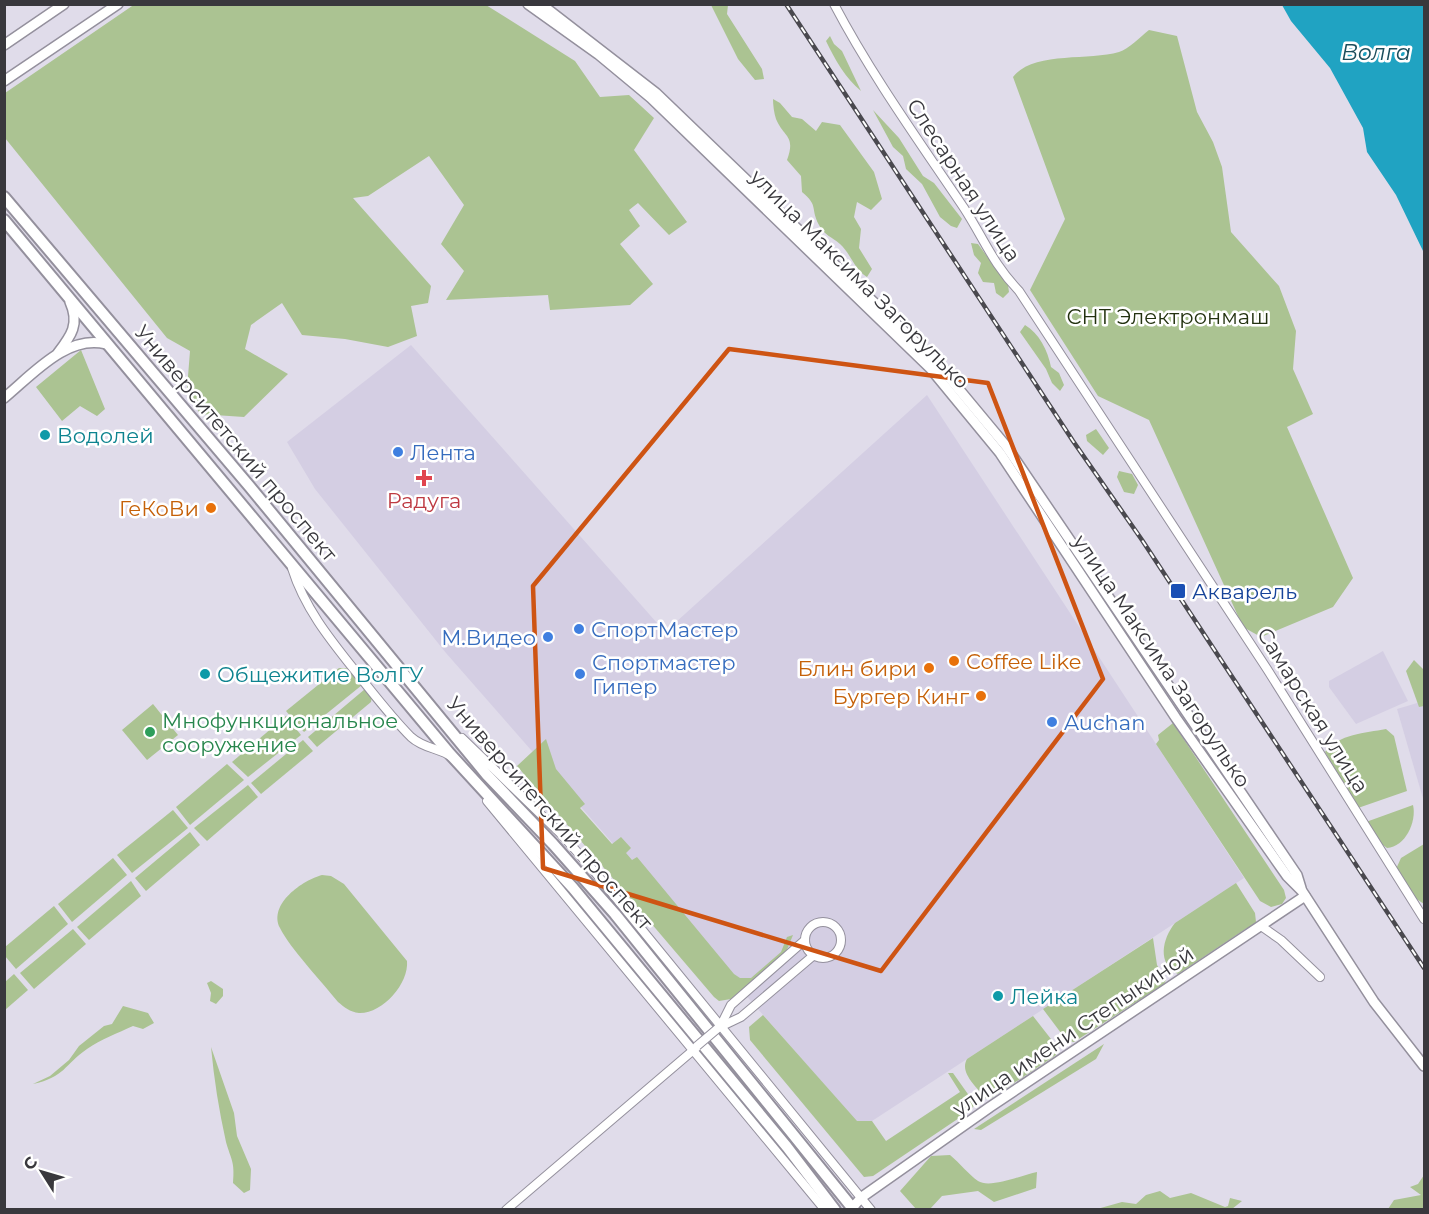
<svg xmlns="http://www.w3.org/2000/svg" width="1429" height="1214" viewBox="0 0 1429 1214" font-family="Montserrat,sans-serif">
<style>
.built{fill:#d4cee3}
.green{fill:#abc392}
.water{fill:#20a3c2}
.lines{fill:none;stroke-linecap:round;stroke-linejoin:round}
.minor-casing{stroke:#94909d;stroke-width:10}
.major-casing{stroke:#94909d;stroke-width:12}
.highway-casing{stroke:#94909d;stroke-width:14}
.minor{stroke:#fff;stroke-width:8}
.major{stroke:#fff;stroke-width:9}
.highway{stroke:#fff;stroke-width:10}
.rail-casing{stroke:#4a494f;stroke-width:4.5}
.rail{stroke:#fff;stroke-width:2;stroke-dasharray:7;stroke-linecap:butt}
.minor-bridge-casing{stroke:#94909d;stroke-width:10;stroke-linecap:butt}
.minor-bridge{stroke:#fff;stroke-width:8}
.marked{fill:none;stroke:#ce5413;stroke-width:4.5;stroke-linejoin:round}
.culture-dot{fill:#0f9aa8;stroke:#fff;stroke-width:2}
.shop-dot{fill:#3f7fe0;stroke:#fff;stroke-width:2}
.health-dot{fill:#e0444e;stroke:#fff;stroke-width:2}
.food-dot{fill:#e8710a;stroke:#fff;stroke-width:2}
.transit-dot{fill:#1a4fb4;stroke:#fff;stroke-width:2}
.leisure-dot{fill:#2e9e5b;stroke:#fff;stroke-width:2}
.labels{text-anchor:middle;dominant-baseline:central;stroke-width:5;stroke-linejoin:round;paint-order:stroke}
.street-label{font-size:21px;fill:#39383d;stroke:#fff}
.park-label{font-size:21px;fill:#233210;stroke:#fff}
.culture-label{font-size:21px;fill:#0d838f;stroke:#fff;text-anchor:start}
.shop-label{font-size:21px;fill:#366cbe;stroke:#fff;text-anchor:start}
.health-label{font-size:21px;fill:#be3a42;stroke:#fff}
.food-label{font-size:21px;fill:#c56008;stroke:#fff;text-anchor:end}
.transit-label{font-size:21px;fill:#164399;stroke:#fff;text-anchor:start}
.leisure-label{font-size:21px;fill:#27864d;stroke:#fff;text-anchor:start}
.water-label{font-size:22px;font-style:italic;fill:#1c4e5c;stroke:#fff}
</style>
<rect width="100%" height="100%" fill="#e0dcea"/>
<g class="built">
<path d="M411,345L665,632L927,395L1244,878L872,1121L857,1122L446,653L315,489L287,442Z"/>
<path d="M1383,651L1408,701L1356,724L1329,687V681Z"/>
<path d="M1424,701V802L1397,709Z"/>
</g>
<g class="green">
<path d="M135,4L486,5L575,61L600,97L629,95L654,118L634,150L687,222L669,235L638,203L629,210L640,226L620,244L653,284L630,305L550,310L548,295L446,300L464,271L441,244L464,205L429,156L368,196L353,198L431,286L428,303L411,306L417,336L388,347L345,339L302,335L282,303L251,325L245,349L288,374L244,417L200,414L187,389L190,351L167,338L5,138V93Z"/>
<path d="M711,5H728L727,14L762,69L764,79L755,80L738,59Z"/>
<path d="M1149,30L1177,36L1197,112L1213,142L1222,167L1231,232L1279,286L1296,331L1293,369L1313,414L1287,427L1353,578L1333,607L1261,637L1243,627L1149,420L1098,396L1030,290L1065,219L1013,77C1033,51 1088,61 1119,52C1129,49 1140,37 1149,30Z"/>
<path d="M830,36L834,44L842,51L861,91C846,79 834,58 826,41Z"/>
<path d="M773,99L780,103L792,117L802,119L816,131L822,122L840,125L874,172L882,199L871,210L857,202L854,217L861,229L859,248L872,269L867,277C854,269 851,254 840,244C832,237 824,235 819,225C810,208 819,206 802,192L801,176L787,160C796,135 784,138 776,119C774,113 773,105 773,99Z"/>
<path d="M873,110L899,138L923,176L934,183L962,219L957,228L951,226L940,217L922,184L906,169L903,156L893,147Z"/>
<path d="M971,243L978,244L1008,285L1009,292L1003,298L996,293L994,283L983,282L978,273L981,263L974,255Z"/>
<path d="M1025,325C1039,333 1048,351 1051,367L1059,373L1064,385L1060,391L1052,383L1046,369L1020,332Z"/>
<path d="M81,350L105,409L97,416L80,406L62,421L36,387Z"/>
<path d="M1096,429L1109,448L1103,455L1087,441L1086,435Z"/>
<path d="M1119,471L1132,474L1138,485L1134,494L1124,492L1117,477Z"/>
<path d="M1414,660L1424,670V706L1419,707L1406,671Z"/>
<path d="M339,668H346L362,685L304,732L286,711Z"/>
<path d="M365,689L372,697L371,702L317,747L308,737Z"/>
<path d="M153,704L178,735L147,760L122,730Z"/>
<path d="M286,716L301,735L248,777L232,762Z"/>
<path d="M1173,723L1284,890L1286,898L1282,904L1271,907L1260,901L1156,744L1159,740L1158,735Z"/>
<path d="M1386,729L1394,736L1407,791L1358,808L1325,752C1339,734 1365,733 1386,729Z"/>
<path d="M546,739L556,769L585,804L580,808L612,844L621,837L631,848L626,853L632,860L637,857L734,974L740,978H751L781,952L787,937L793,935L786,952L731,999L719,1001L714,997L517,766Z"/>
<path d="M303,740L313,751L261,794L251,783Z"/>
<path d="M227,764L244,780L190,825L176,807Z"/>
<path d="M248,785L258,797L207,841L194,828Z"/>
<path d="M1413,805C1417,822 1405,847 1387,848L1379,842L1366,822Z"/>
<path d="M173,810L188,828L132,873L117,855Z"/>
<path d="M190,832L200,845L146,891L135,878Z"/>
<path d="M1424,844V904L1415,898L1396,869L1401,858Z"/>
<path d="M113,858L127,875L72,922L58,904Z"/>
<path d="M322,875L331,876L344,884L407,961C409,984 382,1014 359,1013C350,1012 344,1007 338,1002C323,983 289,947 280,928C268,904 303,880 322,875Z"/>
<path d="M131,881L141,896L89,940L77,927Z"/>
<path d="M1236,883L1255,913L1256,922L1250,930L1247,928L1178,974C1157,964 1162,939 1175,923Z"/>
<path d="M54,906L68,924L16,969L5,956V947Z"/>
<path d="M73,929L86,944L34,989L20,973Z"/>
<path d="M1153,938L1157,965L1166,980L1164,984L1074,1042L1067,1041L1043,1009Z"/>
<path d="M14,974L28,990L5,1010V982Z"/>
<path d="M211,981L223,989V996L216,1004L210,1001L211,993L207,983Z"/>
<path d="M123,1006L148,1013L154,1023L143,1029L133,1026C118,1033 101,1039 87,1049C64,1065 65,1077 33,1084L50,1076L69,1060L79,1046L104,1026L112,1024Z"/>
<path d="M763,1015L857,1121H872L886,1141L960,1092L948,1073H953L975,1104L971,1110L873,1176L864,1177L750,1040L749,1027Z"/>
<path d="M1033,1016L1058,1048L1056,1055L990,1099L985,1098C977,1087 959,1073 967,1059Z"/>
<path d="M1104,1044L1096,1059L981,1130L974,1129Z"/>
<path d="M211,1047L234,1113L237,1136L251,1169L250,1190L244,1193L233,1183C235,1161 231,1160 226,1142C219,1111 214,1079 211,1047Z"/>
<path d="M950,1155C960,1163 968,1174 978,1181C990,1189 1022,1175 1037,1172L1036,1188L994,1202L978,1191L942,1196L930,1209H916L900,1191L931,1156Z"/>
<path d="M1424,1175V1209H1388L1394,1200L1421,1195L1410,1187L1418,1184Z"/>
<path d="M1160,1191L1170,1198L1191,1193L1225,1207L1228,1206L1230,1198L1242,1201L1232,1209H1097L1122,1202L1136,1204L1146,1195Z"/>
</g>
<path class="water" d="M1282,5H1424V253L1396,195L1367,152L1363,128L1330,68L1291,21Z"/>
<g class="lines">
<defs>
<g id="minor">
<path d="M834,4C872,76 919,141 964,208C984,239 993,264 1019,291L1267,669L1424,919"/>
<path d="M292,568C305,610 333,643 360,677C376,697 393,719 411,737C424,749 440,748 452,757"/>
<path d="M462,738L563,836L594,871L871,1210"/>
<path d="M487,801L825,1210"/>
<circle cx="823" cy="940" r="18"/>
<path d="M1261,926L1281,940L1320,977"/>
<path d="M721,1025L731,1005L805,940"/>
<path d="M718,1028L741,1017L814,955"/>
<path d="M506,1210L697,1047"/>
</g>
<g id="major">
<path d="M528,4L598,54L651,98L930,368L1000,453L1176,718L1287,876L1302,891L1374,1002L1424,1066"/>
<path d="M541,4L656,93L937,363L1006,446L1297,875L1301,888"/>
<path d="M4,45L64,4"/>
<path d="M4,81L118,4"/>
<path d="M58,353C71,336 80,324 70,302"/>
<path d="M4,398C32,375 67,334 106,344"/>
<path d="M850,1210L862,1197L990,1107L1305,896"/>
</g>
<g id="highway">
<path d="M4,197L250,487L487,775L553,844L615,914L854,1210"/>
<path d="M4,220L450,754L573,888L787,1147L835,1210"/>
</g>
</defs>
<use href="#minor" class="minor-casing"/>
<use href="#major" class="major-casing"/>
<use href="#highway" class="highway-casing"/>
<use href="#minor" class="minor"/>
<use href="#major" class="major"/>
<use href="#highway" class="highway"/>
<defs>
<path id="rail" d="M786,4L1073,441L1142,540L1424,968"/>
</defs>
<use href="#rail" class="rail-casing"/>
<use href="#rail" class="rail"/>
<defs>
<path id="minor-bridge" d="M697,1046L717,1029"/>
</defs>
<use href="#minor-bridge" class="minor-bridge-casing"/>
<use href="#minor-bridge" class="minor-bridge"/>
</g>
<path class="marked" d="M729,349L988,383L1103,679L881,971L543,868L533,586Z"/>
<g class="culture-dot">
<circle cx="45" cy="435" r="6"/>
<circle cx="205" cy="674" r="6"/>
<circle cx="998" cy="996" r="6"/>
</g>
<g class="shop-dot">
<circle cx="398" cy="452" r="6"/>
<circle cx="579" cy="629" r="6"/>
<circle cx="548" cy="637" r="6"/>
<circle cx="580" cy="674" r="6"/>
<circle cx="1052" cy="722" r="6"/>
</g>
<path class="health-dot" d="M421 469h6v6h6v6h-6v6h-6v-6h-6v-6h6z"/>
<g class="food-dot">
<circle cx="211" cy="508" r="6"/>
<circle cx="954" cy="661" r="6"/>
<circle cx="929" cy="668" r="6"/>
<circle cx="981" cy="696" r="6"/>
</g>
<rect class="transit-dot" x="1170" y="583" width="16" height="16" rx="3"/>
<circle class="leisure-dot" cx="150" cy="732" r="6"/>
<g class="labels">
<g class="street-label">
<text transform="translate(964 180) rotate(57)">Слесарная улица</text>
<text transform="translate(860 279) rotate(45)">улица Максима Загорулько</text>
<text transform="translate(236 443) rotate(50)">Университетский проспект</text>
<text transform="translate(1162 661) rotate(56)">улица Максима Загорулько</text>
<text transform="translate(1313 710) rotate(58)">Самарская улица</text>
<text transform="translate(550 813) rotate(49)">Университетский проспект</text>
<text transform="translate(1073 1031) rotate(-34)">улица имени Степыкиной</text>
</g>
<g class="park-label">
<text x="1168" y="316">СНТ Электронмаш</text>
</g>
<g class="culture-label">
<text x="57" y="435">Водолей</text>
<text x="217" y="674">Общежитие ВолГУ</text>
<text x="1010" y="996">Лейка</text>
</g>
<g class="shop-label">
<text x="410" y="452">Лента</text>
<text x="591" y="629">СпортМастер</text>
<text x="536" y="637" text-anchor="end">М.Видео</text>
<text x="592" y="662">Спортмастер<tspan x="592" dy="24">Гипер</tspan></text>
<text x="1064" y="722">Auchan</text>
</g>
<g class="health-label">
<text x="424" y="500">Радуга</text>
</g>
<g class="food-label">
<text x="199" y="508">ГеКоВи</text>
<text x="966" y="661" text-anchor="start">Coffee Like</text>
<text x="917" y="668">Блин бири</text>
<text x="969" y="696">Бургер Кинг</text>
</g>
<g class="transit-label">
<text x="1192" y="591">Акварель</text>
</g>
<g class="leisure-label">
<text x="162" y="720">Мнофункциональное<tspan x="162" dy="24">сооружение</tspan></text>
</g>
<g class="water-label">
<text x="1376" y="52">Волга</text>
</g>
</g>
<rect width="1429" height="1214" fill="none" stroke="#39383d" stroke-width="12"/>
<g transform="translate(42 1172) rotate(307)" stroke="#ffffff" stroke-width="4.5" paint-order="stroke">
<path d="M0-4.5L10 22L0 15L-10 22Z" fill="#39383d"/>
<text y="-9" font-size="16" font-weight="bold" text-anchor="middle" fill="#39383d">С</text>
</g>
</svg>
